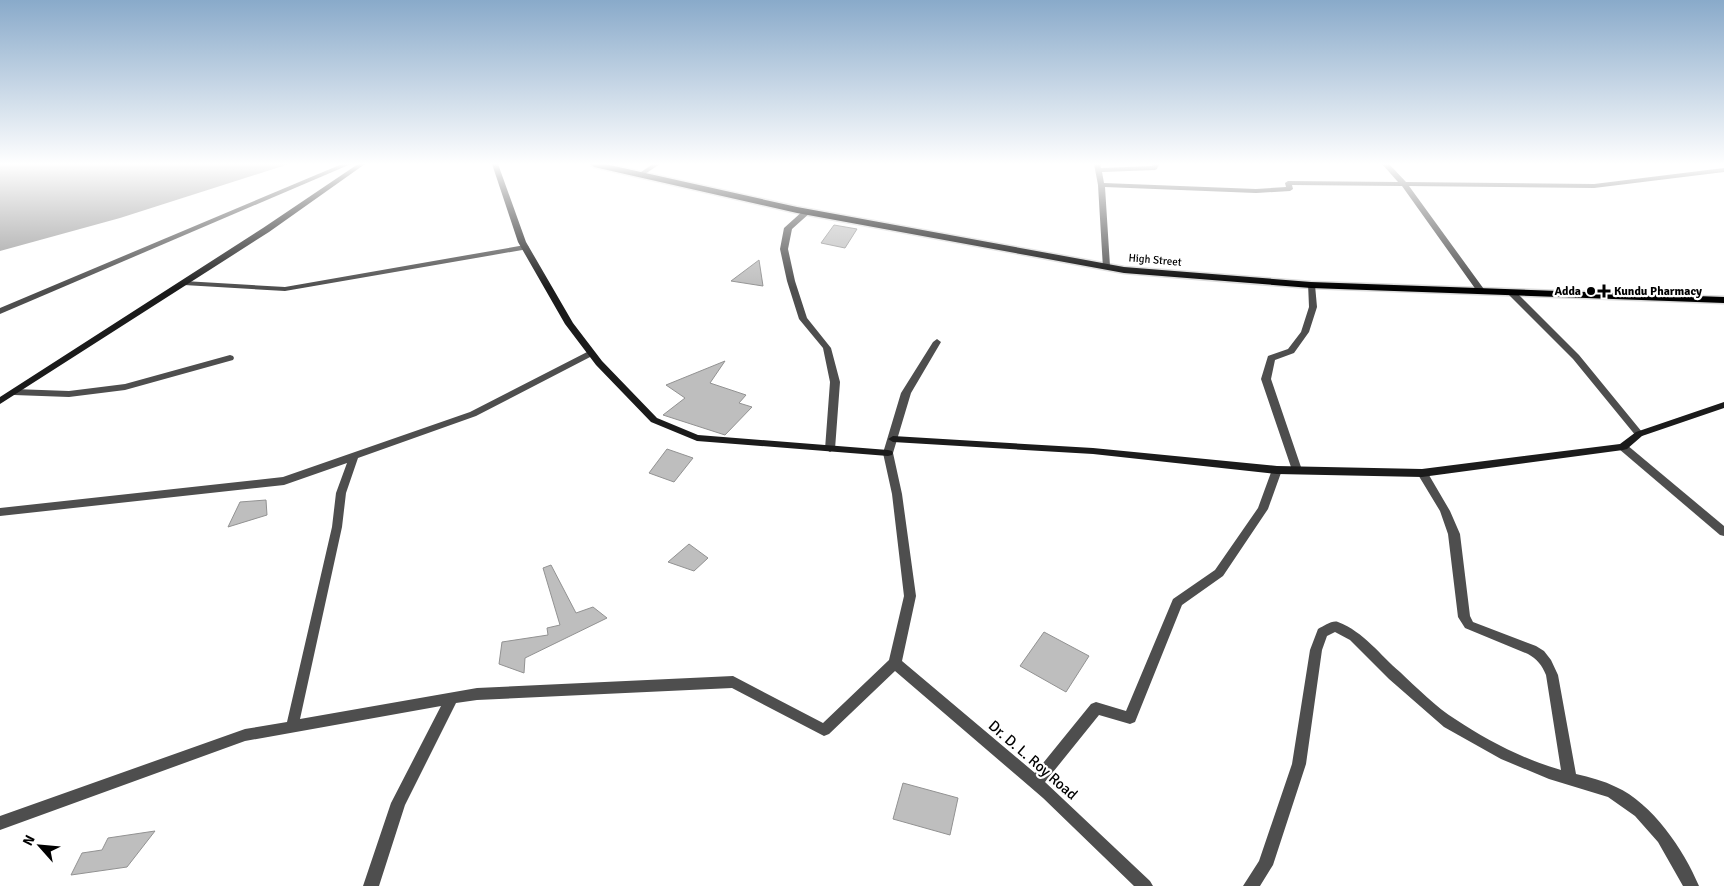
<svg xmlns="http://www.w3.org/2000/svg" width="1724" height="886" viewBox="0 0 1724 886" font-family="Signika,sans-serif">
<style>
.water{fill:#9c9c9c}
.building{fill:#bebebe;stroke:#929292}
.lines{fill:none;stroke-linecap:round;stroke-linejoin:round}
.primary-casing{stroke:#dbdbdb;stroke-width:3}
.street{fill:#4e4e4e;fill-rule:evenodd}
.secondary{fill:#1b1b1b;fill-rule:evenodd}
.primary{fill:#000;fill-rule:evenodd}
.poi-dot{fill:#000;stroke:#fff;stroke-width:2}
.labels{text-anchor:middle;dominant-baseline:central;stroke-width:4.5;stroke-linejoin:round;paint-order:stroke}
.far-street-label{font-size:11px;fill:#000;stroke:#fff}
.poi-label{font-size:12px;font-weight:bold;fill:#000;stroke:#fff;text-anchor:end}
.near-street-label{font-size:15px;fill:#000;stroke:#fff}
</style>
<rect width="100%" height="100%" fill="#fff"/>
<path class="water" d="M0,164H289L120,218L0,251Z"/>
<g class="building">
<path d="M834,225L857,229L845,248L821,243Z"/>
<path d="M759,260L763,286L731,281Z"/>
<path d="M725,361L710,383L746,395L739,403L752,407L725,435L663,415L685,398L666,385Z"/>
<path d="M667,449L693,458L674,482L649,473Z"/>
<path d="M266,500L267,515L228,527L240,502Z"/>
<path d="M689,544L708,558L694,571L668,562Z"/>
<path d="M551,565L576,613L593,607L607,618L525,658L524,673L499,664L502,642L548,635L547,628L560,625L543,568Z"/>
<path d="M1044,632L1089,656L1066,692L1020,666Z"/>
<path d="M903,783L958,798L950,835L893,819Z"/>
<path d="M155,831L127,867L71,875L82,853L102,850L108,838Z"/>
</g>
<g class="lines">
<defs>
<path id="primary" d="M590,164H605L797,207L1124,267L1311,282L1724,297V303L1311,288L1124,273L797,213L594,167Z"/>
</defs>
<use href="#primary" class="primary-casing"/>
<g class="street">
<path d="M342,164H351L0,314V308Z"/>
<path d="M653,164H660L642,176H638V174Z"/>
<path d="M1094,164H1100L1101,168L1152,166L1153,164H1159L1157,169L1155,170L1102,172L1104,183L1256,189L1286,187L1285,183L1288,181L1398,182L1382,164H1389L1406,182L1594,184L1724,168V172L1594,188L1409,186L1486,292L1482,294H1479L1402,186L1292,185L1293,189L1290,191L1256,193L1105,187L1110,266L1106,268H1103L1098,185Z"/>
<path d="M804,210L811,212L792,229L788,249L795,281L807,318L831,348L840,382L835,449L830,452L825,449L830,382L823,348L799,319L787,281L780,249L784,228Z"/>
<path d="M525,245L529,247L528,249L285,291L184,285L180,283L184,281L285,287Z"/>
<path d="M1308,283H1311L1315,285L1317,307L1309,332L1294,353L1275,360L1271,379L1302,470L1297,474L1292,470L1261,379L1268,356L1288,349L1301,332L1309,307Z"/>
<path d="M1509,291H1515L1579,355L1642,432L1644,434L1642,436H1636L1573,359L1509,295Z"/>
<path d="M937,339L941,342L911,393L893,453L902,494L916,596L902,661L1035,773L1091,704L1096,702L1126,711L1173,599L1215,570L1258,508L1273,467L1277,466L1282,470L1268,509L1223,576L1182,605L1135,722L1130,724L1099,715L1045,782L1150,881L1153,886H1134L1043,798L895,671L829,734L824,736L732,688L477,700L456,703L405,805L379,886H363L391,803L441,706L245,741L0,830V816L245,729L287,722L332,527L336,493L347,463L284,485L0,516V508L283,477L470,412L591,350L595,353L594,355L476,416L358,458L346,493L342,527L300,719L477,688L733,676L823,723L889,660L904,596L892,494L883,453L901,393L933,342Z"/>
<path d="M230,355L233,356L234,358L233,360L125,390L69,397L14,395L9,392L14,389L69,391L125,384Z"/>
<path d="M1623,444L1627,445L1724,526V536L1720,535L1619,449L1618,447L1619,445Z"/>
<path d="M1422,469L1426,470L1450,511L1460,534L1470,616L1473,622L1536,646L1544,651L1551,660L1558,675L1576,774C1590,777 1604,781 1616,787C1652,803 1684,850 1699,886H1683L1658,842L1635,816L1608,797L1549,779L1501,759L1444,727L1389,679L1350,640L1335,632L1327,636L1322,650L1306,764L1273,865L1260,886H1243L1259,861L1292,764L1310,650L1318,629C1324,626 1332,620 1338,622C1364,632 1380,655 1400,672C1416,687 1437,708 1455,719C1486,740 1525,760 1561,770L1546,675C1542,665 1537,659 1528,654L1465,628L1458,617L1448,534L1440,511L1417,473Z"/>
</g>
<g class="secondary">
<path d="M358,164H365L269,232L0,404V397L263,228Z"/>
<path d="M492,164H498L526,242L573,323L602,361L657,418L698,435L888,450L892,451L893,453L892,455L888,456L697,441L651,422L596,365L565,324L518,242Z"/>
<path d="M1724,402V408L1642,436L1627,449L1623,450L1422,477L1277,474L1093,454L893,442L888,439L893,436L1093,448L1277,466L1422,469L1620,444L1636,432Z"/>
</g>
<use href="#primary" class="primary"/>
</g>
<linearGradient id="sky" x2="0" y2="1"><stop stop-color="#89aaca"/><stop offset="0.57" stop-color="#fff"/><stop offset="1" stop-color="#fff" stop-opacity="0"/></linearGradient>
<rect width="1724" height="288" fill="url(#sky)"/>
<g class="poi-dot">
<circle cx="1591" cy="291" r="5"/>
<path d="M1601.5 283.5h5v5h5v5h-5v5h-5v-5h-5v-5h5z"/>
</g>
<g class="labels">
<g class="far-street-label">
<text transform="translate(1155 260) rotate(5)">High Street</text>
</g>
<g class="poi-label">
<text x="1581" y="291">Adda</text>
<text x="1614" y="291" text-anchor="start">Kundu Pharmacy</text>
</g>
<g class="near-street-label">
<text transform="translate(1033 760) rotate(41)">Dr. D. L. Roy Road</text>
</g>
</g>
<g transform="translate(40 846) rotate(297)" stroke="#ffffff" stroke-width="4" paint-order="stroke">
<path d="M0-4L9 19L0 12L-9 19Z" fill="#000000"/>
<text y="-8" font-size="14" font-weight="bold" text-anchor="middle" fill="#000000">N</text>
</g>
</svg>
